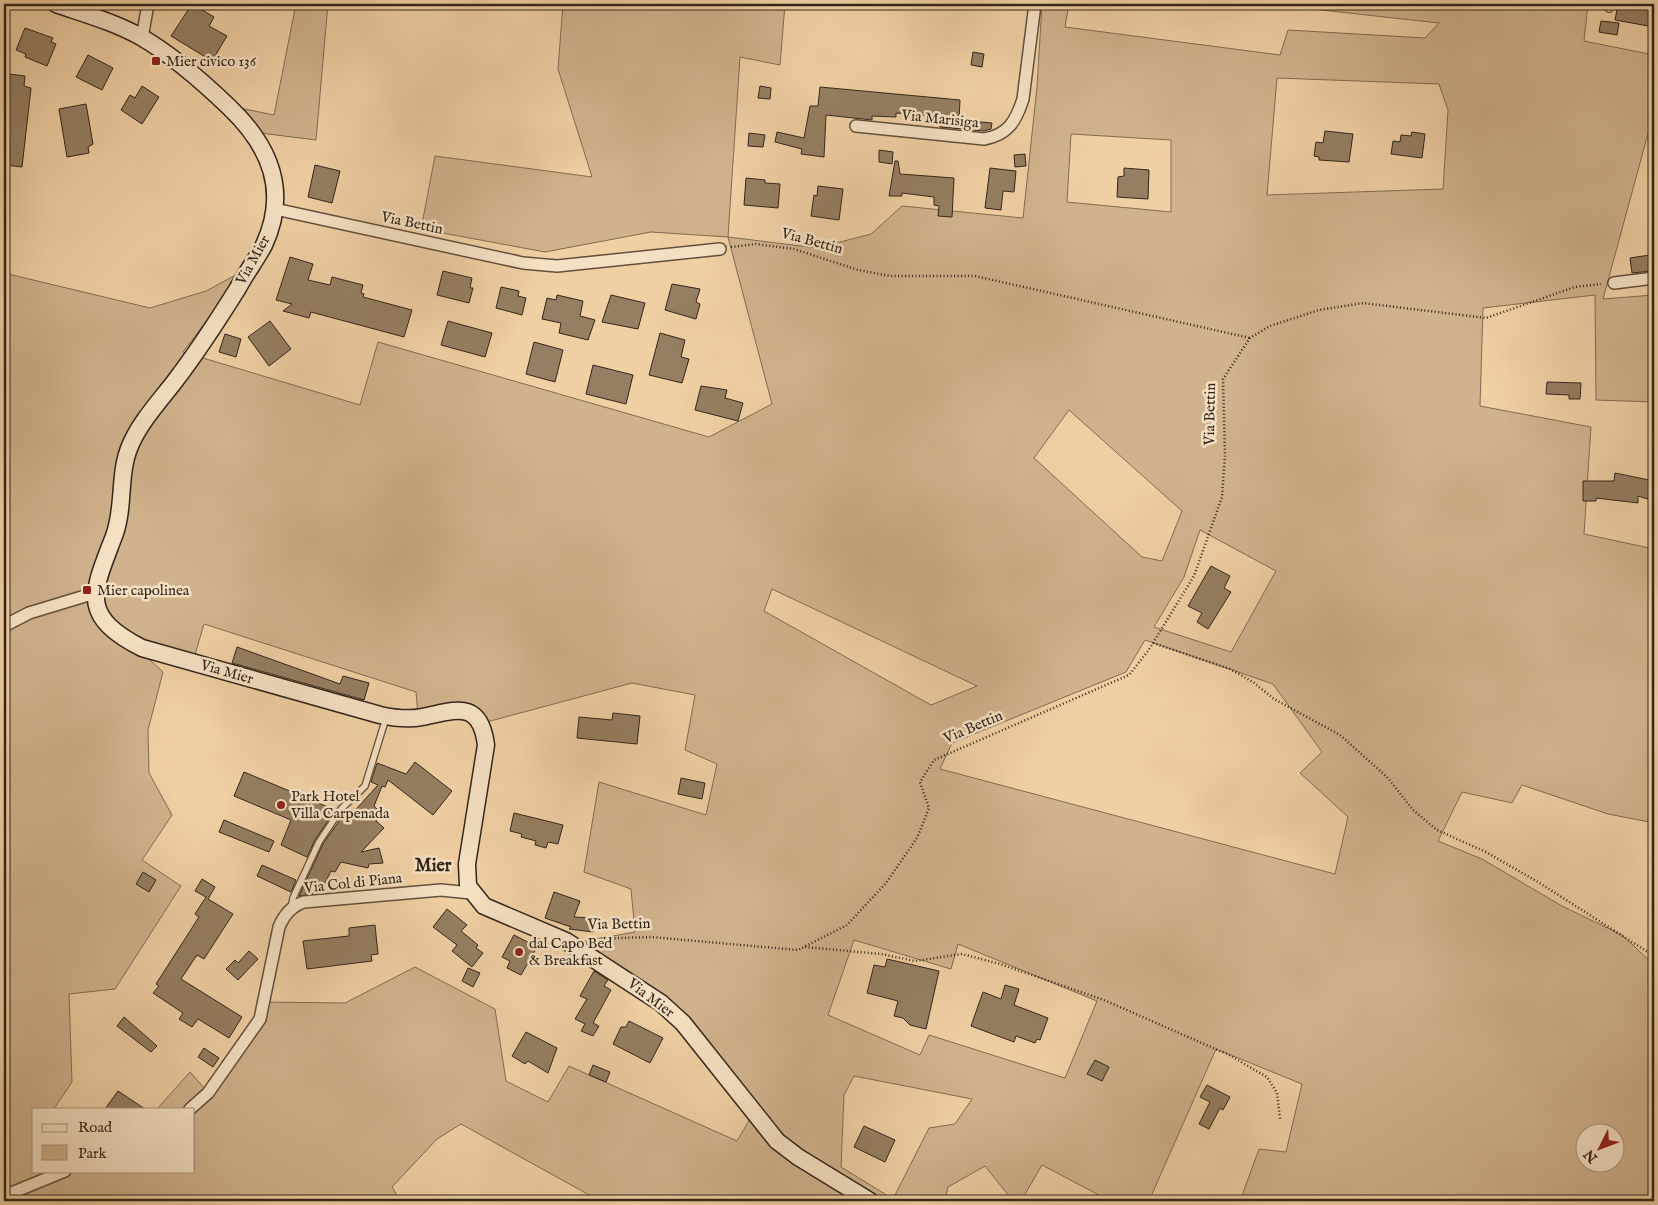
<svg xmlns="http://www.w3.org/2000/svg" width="1658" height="1205" viewBox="0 0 1658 1205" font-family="'IM FELL English',serif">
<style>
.green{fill:#d0b28c;stroke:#816c53;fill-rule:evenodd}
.building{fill:#957e61;stroke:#32261a}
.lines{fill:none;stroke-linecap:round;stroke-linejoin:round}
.lane-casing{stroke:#62503c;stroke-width:8}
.street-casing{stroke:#62503c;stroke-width:14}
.secondary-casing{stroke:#32261a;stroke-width:19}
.path{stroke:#32261a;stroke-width:2.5;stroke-dasharray:1 2.5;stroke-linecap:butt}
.lane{stroke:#f5e0c3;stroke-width:5.5}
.street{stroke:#f5e0c3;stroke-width:11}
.secondary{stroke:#f5e0c3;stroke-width:16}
.poi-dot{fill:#8f2418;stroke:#f5e0c3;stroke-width:2}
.labels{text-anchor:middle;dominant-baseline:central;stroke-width:5;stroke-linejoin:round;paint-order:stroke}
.poi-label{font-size:15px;fill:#32261a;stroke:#f5e0c3;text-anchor:start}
.street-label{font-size:15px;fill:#32261a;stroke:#f5e0c3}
.quarter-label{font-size:18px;font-weight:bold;fill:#32261a;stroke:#f5e0c3}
</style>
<rect width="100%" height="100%" fill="#f0cfa3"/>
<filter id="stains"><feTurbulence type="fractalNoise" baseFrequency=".004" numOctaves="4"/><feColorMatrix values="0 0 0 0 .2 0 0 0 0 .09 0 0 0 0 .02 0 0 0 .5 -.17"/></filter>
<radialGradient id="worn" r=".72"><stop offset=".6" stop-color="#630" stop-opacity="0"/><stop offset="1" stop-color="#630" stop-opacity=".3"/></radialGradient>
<g class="green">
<path d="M296,4H328L316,140L260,133L215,103L274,115Z"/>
<path d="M563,4H785L780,65L740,57L728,237L817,248L871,234L902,206L1023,218L1037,87L1042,4H1069L1065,27L1280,55L1288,30L1425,38L1439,23L1267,4H1588L1584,41L1654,55V131L1649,130L1603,299L1654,295V402L1596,400L1595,295L1483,308L1480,406L1591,427L1584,534L1654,549V823L1608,814L1522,785L1512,803L1462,792L1438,841L1482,859L1562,906L1622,935L1654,965V1201H1240L1259,1149L1286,1152L1302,1084L1216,1049L1149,1201H1110L1042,1165L1021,1201H1013L985,1166L948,1187L945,1201H600L461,1124L437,1139L392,1187L400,1201H4V273L150,308L206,291L245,270L183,352L360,405L378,342L709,437L772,404L728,237L651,232L545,252L421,229L435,156L592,177L558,69ZM1277,78L1439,84L1448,110L1443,189L1267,195ZM1071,134L1171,140V212L1067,202ZM1069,410L1182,511L1162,561L1142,557L1034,458ZM1200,530L1276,571L1231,652L1154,627L1184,577ZM772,589L977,686L931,705L764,611ZM204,624L416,692L418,715L468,709L483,723L632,683L695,695L685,750L717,764L706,815L599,782L584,872L631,889L635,932L580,942L676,1011L755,1110L737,1141L569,1066L548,1102L506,1081L495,1009L415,967L345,1003L262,1002L258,1019L206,1090L190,1072L157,1109H194V1171H34V1109H54L72,1082L69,994L115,989L181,886L142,860L172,815L149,773L148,730L163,672L139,650L192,665ZM1145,640L1273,684L1322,752L1300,773L1348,817L1335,874L940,769L952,743L1126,672ZM854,940L951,969L958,944L1097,1001L1065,1078L929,1035L920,1055L828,1015ZM854,1076L972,1099L955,1124L929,1128L893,1199L841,1167L844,1095ZM1586,1132H1616V1162H1586Z"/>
</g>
<g class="building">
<path d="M192,4L214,17L209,26L227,36L212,61L171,36Z"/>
<path d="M1618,4H1654V27L1615,20Z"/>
<path d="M1601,21L1619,23L1617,35L1599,32Z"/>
<path d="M25,28L53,38L51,42L56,44L47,66L25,57L26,54L16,50Z"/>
<path d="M973,52L984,54L982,67L971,65Z"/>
<path d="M88,55L113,68L102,90L76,77Z"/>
<path d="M9,74L25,76L24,86L31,88L22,167L4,165V122Z"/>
<path d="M142,86L159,97L142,124L121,110L130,95L135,98Z"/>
<path d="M760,86L771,88L770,99L758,98Z"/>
<path d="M820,87L960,100L959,120L992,123L991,129L984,131L940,127L941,116L896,113V117L872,116V120L826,115L824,157L801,154L802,149L775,142L777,132L804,138L810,106H818Z"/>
<path d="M86,104L93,144L88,147L89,153L67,157L59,109Z"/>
<path d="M1325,131L1353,134L1349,162L1319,160V157L1314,156L1316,142L1323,143Z"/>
<path d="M1412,132L1425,134L1422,158L1391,154L1393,141L1400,142L1401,135L1411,136Z"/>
<path d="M749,133L765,135L763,147L748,146Z"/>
<path d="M879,150L893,152L892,164L879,162Z"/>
<path d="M1025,154L1026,166L1015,167L1014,155Z"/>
<path d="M895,161H898L900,174L954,178L952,217L938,216L939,206L934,205V197L902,193V196H889Z"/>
<path d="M315,165L340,171L332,203L308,197Z"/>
<path d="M990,168L1016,171L1014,192L1003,191L1001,210L985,208Z"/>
<path d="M1124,168L1149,170L1148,199L1117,197L1118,177L1124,176Z"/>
<path d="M746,178L765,180V183L780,184L778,208L744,205Z"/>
<path d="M818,186L843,189L839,220L811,216L814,195L817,196Z"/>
<path d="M1650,255L1652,271L1632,273L1630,258Z"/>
<path d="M290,257L313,264L308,280L330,285L332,277L363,285L361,293L364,294L363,297L412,310L404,337L311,312L309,318L283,311L292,304L276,300Z"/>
<path d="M443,271L472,278L470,288H473L469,303L437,295Z"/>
<path d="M672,284L700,289L696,302L700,304L696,319L665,310Z"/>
<path d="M501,287L519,291L518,296L526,298L522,315L496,308Z"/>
<path d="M557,295L583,301L580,316L595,320L588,340L559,333L561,323L542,319L547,298L556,300Z"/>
<path d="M611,295L645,303L638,329L602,322Z"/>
<path d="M270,321L291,349L269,366L248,337Z"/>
<path d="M448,321L492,333L485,357L441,345Z"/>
<path d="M660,333L685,340L681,357L689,359L682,383L649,375Z"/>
<path d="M225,334L241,339L236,357L219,352Z"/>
<path d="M534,342L563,350L555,382L526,374Z"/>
<path d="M593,365L633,375L626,404L586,394Z"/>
<path d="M1547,382L1581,383L1580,399H1569V395L1546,394Z"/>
<path d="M701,386L727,390L725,398L743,403L738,421L695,410Z"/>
<path d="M1615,473L1654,481V501L1638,496V503L1596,498V501H1583V481H1614Z"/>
<path d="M1211,566L1230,576L1224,588L1231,592L1208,629L1197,622L1202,613L1188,606Z"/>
<path d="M237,647L340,684L343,676L369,683L364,700L232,663Z"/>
<path d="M613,713L640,716L637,744L577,738L579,717L612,720Z"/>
<path d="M415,762L452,791L433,815L388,780L385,787L382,786L374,806L382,814L376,821L384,828L361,852L379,848L383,863L369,864L368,868L341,862L335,872L331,871L320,893L299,896L323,844L344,814L349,817L378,785L371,782L377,763L406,774Z"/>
<path d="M244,772L335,810L315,840L307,857L281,845L291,820L234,796Z"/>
<path d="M681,778L705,783L702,799L678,794Z"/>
<path d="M514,813L563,825L558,844L548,842L546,848L535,845L536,841L521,837L522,834L510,831Z"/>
<path d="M224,820L274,841L269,852L219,832Z"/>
<path d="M262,865L296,880L291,892L257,876Z"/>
<path d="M143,872L156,880L149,892L136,884Z"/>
<path d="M202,879L215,887L208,899L233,914L204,959L197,955L181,979L242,1017L229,1038L198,1019L192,1027L179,1019L183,1013L153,993L159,986L156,984L199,917L195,914L206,897L195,891Z"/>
<path d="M554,892L580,901L574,917L594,918L593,932L569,929L571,927L545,918Z"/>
<path d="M447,909L467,925L461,931L478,945L476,948L483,953L472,967L452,951L457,945L433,927Z"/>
<path d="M375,925L378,954L371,955L372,961L307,969L303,941L349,936V928Z"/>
<path d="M514,935L537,947L521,975L507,968L510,961L502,957Z"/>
<path d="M249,951L258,959L238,980L226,969L235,960L238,963Z"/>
<path d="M887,959L939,971L926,1029L910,1025L903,1018L894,1016L898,1001L867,993L874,965L885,967Z"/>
<path d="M468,968L480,973L473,987L462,981Z"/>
<path d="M594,971L608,980L604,986L611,990L593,1023L599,1026L593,1036L581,1031L585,1024L575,1019L587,999L580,996Z"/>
<path d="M1005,985L1019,989L1014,1005L1048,1018L1040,1040L1037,1039L1035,1043L1016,1036L1014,1042L971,1026L983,992L1001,999Z"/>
<path d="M124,1017L157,1046L151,1052L117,1026Z"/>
<path d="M629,1021L663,1038L650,1063L613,1044L621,1027H626Z"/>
<path d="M526,1032L557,1048L548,1073L528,1061L525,1064L512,1056Z"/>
<path d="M204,1048L219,1058L213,1067L198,1057Z"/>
<path d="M1095,1060L1109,1067L1102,1081L1087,1074Z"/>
<path d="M593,1065L610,1072L606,1082L589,1075Z"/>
<path d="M1207,1085L1230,1097L1223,1110L1220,1108L1209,1129L1199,1124L1210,1102L1200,1097Z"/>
<path d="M118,1091L145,1109H105Z"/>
<path d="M864,1126L895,1140L885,1162L854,1147Z"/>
</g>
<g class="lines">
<defs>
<g id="lane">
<path d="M1609,9L1610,4"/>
<path d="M291,908L293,898L319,842L341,809L365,786L386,718"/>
</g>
<g id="street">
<path d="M142,38L148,4"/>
<path d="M856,126L984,139C1008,135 1016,121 1023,99L1035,4"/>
<path d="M275,209L523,263L557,266L720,249"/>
<path d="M1614,283L1654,278"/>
<path d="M4,626L29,613L95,593"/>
<path d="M190,1109L208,1093L260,1019L279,927C284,915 291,906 304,902L441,890L471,893"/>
<path d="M4,1196L65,1171"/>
</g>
<path id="secondary" d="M56,4C85,14 114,22 141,37C172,55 203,82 229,107C270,146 289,191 264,245C256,260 246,273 238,288C218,320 198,351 175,381C159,402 140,422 130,446C118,474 125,507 114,536C93,592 78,615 142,648L380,715C394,718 408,720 422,717C454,711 480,698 486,745L467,864L468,886L484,906L566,941L661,1003L683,1023L777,1141L798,1157L870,1201"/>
</defs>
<use href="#lane" class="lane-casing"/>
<use href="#street" class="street-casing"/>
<use href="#secondary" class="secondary-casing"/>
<g class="path">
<path d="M731,247L756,244L794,249L858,270L890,276H975L1250,338"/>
<path d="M1153,643L1230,669L1253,682L1274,699L1340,735L1387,777L1413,810L1437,830L1486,852L1538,882L1654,956"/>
<path d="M590,939L651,937L798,950L847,925L886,883L917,838L929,808L920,782L934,760L1129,675L1148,651L1194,576L1222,497L1225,456L1223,379L1250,338L1270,326L1319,310L1363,303L1486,318L1575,287L1601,284"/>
<path d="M805,947L881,954L915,961L962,954L1000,964L1104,1000L1229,1055L1267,1077L1277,1093L1280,1119"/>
</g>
<use href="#lane" class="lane"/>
<use href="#street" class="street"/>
<use href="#secondary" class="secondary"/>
</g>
<g class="poi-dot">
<rect x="151" y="56" width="10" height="10" rx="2.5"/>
<rect x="82" y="585" width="10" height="10" rx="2.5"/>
<circle cx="281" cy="805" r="5"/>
<circle cx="519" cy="952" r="5"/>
</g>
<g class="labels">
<g class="poi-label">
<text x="166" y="61">Mier civico 136</text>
<text x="97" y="590">Mier capolinea</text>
<text x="291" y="796">Park Hotel<tspan x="291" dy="17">Villa Carpenada</tspan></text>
<text x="529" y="943">dal Capo Bed<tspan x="529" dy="17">&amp; Breakfast</tspan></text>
</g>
<g class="street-label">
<text transform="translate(940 119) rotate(6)">Via Marisiga</text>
<text transform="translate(412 223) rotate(12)">Via Bettin</text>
<text transform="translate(812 241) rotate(15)">Via Bettin</text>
<text transform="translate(253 260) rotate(-61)">Via Mier</text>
<text transform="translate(1210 414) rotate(-89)">Via Bettin</text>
<text transform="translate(227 672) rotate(16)">Via Mier</text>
<text transform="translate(973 727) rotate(-23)">Via Bettin</text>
<text transform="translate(353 883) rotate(-6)">Via Col di Piana</text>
<text transform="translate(619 924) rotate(-1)">Via Bettin</text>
<text transform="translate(651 998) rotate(37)">Via Mier</text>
</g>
<g class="quarter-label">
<text x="433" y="866">Mier</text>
</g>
</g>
<rect width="1658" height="1205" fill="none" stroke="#f0cfa3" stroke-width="20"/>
<rect x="5" y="5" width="1648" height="1195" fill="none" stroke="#32261a" stroke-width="2.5"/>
<rect x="10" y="10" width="1638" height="1185" fill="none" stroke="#32261a"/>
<rect x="32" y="1108" width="162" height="65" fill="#f5e0c3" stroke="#a7967f"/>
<rect x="42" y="1124" width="25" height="8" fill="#f5e0c3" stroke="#a7967f"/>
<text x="78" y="1132" font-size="15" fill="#32261a">Road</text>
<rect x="42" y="1145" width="25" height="15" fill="#d0b28c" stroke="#a7967f"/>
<text x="78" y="1158" font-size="15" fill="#32261a">Park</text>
<g transform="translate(1600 1148) rotate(228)"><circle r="24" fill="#f5e0c3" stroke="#a7967f"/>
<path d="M0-4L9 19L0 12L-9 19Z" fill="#8f2418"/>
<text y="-8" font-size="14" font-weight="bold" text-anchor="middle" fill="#32261a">N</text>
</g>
<rect width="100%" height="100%" filter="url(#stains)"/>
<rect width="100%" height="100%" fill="url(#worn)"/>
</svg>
